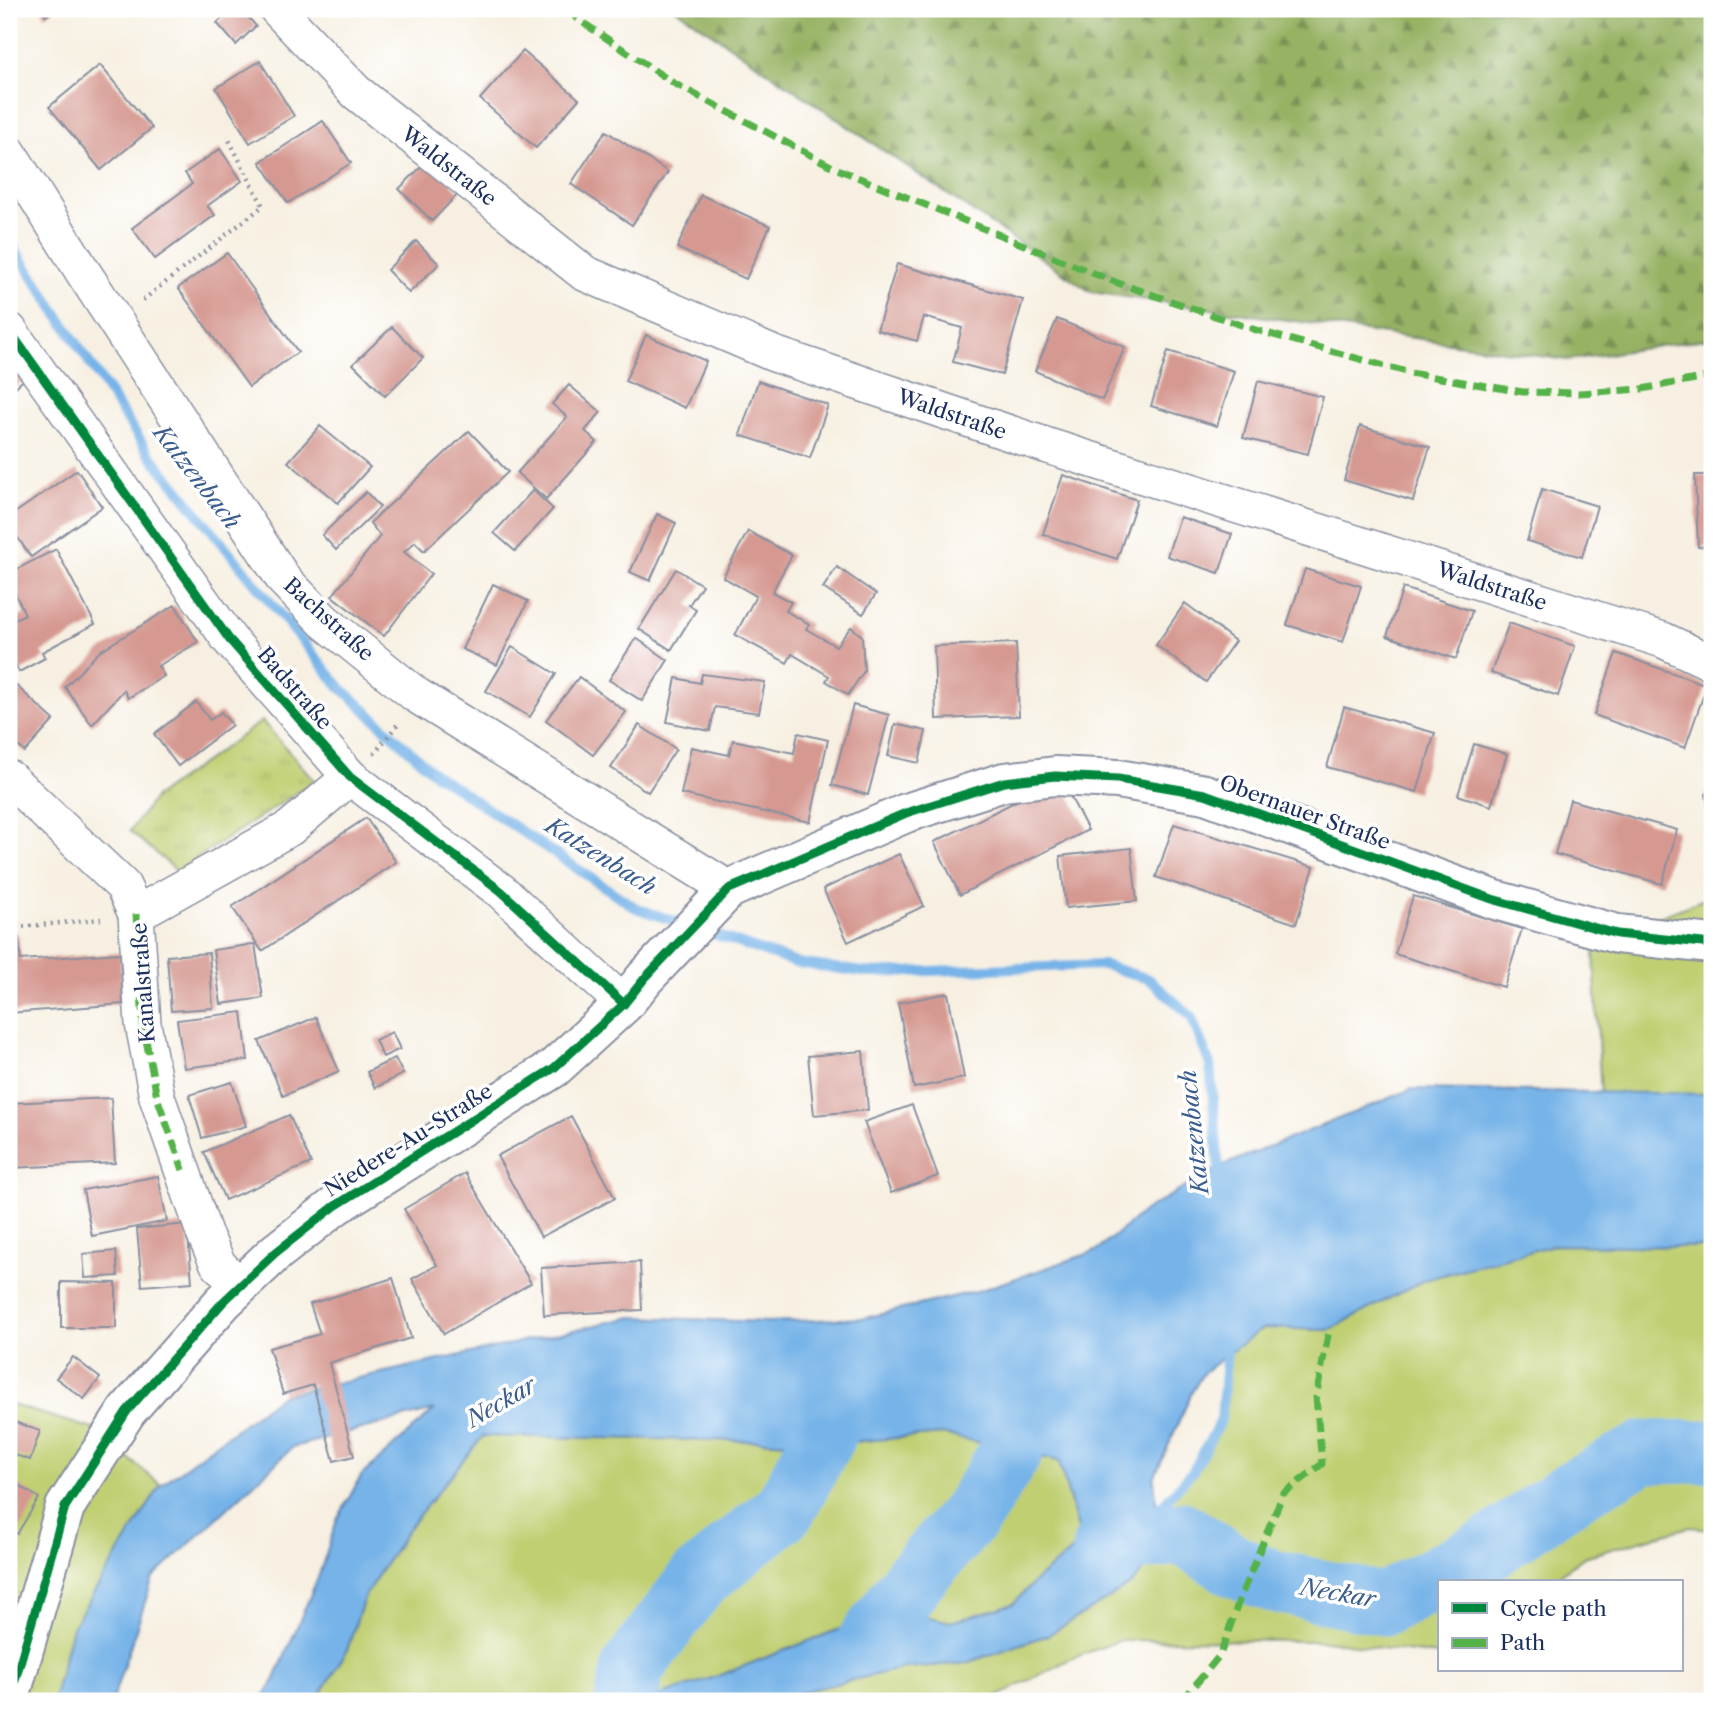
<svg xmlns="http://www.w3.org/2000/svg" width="1721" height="1710" viewBox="0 0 1721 1710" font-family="'Libre Caslon Text',serif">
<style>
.grass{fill:#bfcf71;stroke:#6d7f68;stroke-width:2}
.forest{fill:url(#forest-firs);stroke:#597060;stroke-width:2}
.park{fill:url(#park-tufts);stroke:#6d7f68;stroke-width:2}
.water{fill:#76b3e8;stroke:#4871a3;stroke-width:2}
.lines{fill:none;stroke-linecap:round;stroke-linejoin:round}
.stream{stroke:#76b3e8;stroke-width:10}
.river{stroke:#76b3e8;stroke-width:63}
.building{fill:#d59991}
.minor-casing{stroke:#8990a0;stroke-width:38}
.secondary-casing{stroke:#8990a0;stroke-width:42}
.path{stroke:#8990a0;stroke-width:4.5;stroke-dasharray:2 5;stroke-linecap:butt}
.minor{stroke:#fff;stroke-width:35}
.secondary{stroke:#fff;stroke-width:38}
.quiet{stroke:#55b248;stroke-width:7;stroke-dasharray:14 7;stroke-linecap:butt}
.cycleway-casing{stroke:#fff;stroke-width:13}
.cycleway{stroke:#00873e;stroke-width:9}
.labels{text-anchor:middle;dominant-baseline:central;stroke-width:7;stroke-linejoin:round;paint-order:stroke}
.street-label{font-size:21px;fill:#1b2f5e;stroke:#fff}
.water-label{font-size:23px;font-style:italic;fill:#3b5d8e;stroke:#fff}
</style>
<defs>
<pattern id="forest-firs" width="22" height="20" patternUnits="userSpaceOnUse" patternTransform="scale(1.75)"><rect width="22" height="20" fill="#97b263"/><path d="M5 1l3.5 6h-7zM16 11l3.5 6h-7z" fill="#7a9155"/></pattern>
<pattern id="park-tufts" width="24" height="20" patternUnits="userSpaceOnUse" patternTransform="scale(1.75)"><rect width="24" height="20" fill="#bfcf71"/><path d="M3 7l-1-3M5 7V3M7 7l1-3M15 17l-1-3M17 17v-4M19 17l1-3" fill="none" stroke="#a4b264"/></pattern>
</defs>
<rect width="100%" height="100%" fill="#fff"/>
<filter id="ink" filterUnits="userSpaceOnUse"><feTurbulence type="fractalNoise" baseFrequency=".0143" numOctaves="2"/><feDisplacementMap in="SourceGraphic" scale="14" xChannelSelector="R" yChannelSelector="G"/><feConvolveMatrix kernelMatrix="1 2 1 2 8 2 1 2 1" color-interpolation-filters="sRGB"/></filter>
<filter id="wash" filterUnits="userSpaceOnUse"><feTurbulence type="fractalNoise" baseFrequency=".00686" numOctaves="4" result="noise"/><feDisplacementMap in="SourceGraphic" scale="28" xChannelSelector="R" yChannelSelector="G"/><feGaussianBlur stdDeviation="1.57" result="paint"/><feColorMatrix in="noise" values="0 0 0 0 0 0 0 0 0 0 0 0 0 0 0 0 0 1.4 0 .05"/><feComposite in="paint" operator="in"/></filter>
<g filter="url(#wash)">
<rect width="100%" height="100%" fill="#f7f0e2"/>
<g class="grass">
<path d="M1712,896V1095L1601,1100L1594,953L1617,934Z"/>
<path d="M1553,1245L1712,1247V1529L1689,1527L1584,1557L1551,1582H1439V1655L1324,1641L1121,1640L1070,1659L989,1701H773L809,1690L904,1668L966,1663L1048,1635L1193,1471L1220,1420L1227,1350L1263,1328L1329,1330L1424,1280Z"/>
<path d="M9,1404L93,1429L161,1485L72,1628L53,1701H9Z"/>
<path d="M943,1434L1059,1461L1082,1543L1039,1577L1013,1604L951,1622L891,1609L718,1676L644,1701H317L347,1650L365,1595L410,1526L483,1436L761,1441L818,1445Z"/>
</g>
<path class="forest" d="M676,9H1712V338L1568,360L1091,292Z"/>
<path class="park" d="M262,721L315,781L177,871L130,831L155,797Z"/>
<path class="water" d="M1412,1089L1712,1094V1247L1553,1245L1424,1280L1329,1330L1263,1328L1204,1372L1192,1392L1154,1478L1157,1511L1181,1533L1129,1586L1048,1635L966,1663L904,1668L809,1690L773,1701H644L718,1676L892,1609L951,1622L1013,1604L1039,1577L1082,1543L1059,1461L942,1434L818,1445L761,1441L483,1436L410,1526L365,1595L347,1650L317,1701H261L275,1679L319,1575L337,1520L361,1476L434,1410L293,1447L153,1578L112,1701H53L72,1628L161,1485L282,1395L632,1317L768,1322L865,1318L981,1290L1096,1251L1147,1209L1224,1165Z"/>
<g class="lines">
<g class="stream">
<path d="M9,240L150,455L339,686L434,773L636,908L686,925"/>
<path d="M702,930L796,963L871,973L1104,965L1149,979L1191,1016L1210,1065L1220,1180"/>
<path d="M1145,1513L1157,1511L1193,1471L1221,1420L1227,1350L1221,1348"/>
</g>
<g class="river">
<path d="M1104,1546L1181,1533L1235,1566L1273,1581L1384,1604L1486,1551L1575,1490L1644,1452L1712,1451"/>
<path d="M868,1642L917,1575L971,1515L1012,1450L1016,1400L1024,1363"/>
<path d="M626,1701L633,1667L697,1581L784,1510L860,1369"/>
</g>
</g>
<g id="blocks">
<g class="building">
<path d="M41,9H55L46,16Z"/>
<path d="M232,9H241L256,26L236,45L217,23Z"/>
<path d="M523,51L579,99L536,148L480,99Z"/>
<path d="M260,61L294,116L250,143L216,88Z"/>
<path d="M100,65L152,128L101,170L49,107Z"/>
<path d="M323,121L351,163L288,203L260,162Z"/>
<path d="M606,131L668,172L632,225L571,184Z"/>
<path d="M220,149L242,181L207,206L215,215L155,259L132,228L192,184L185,173Z"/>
<path d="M428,160L460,192L432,221L399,189Z"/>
<path d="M701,195L770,226L746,279L677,248Z"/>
<path d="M416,241L439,264L409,293L387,270Z"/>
<path d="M227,253L298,352L249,387L178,288Z"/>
<path d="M897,264L1023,300L1002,375L953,362L962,328L924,317L917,341L877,330Z"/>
<path d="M1057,319L1125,347L1102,400L1035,371Z"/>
<path d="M392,327L423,358L385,396L353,364Z"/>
<path d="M646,335L706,361L685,408L625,381Z"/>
<path d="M1168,351L1234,371L1217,426L1151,406Z"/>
<path d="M9,352L29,375L9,393Z"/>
<path d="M758,381L828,405L810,458L740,435Z"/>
<path d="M1258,381L1323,397L1308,454L1243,438Z"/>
<path d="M569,385L601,412L585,431L597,442L546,499L517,473L567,417L552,404Z"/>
<path d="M320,426L370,467L338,503L288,462Z"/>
<path d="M1360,426L1430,447L1413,501L1344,480Z"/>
<path d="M469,431L508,472L424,551L415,542L404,552L431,574L384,636L332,596L380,536L370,523Z"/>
<path d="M77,470L102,507L31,557L9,525V517Z"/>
<path d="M1063,475L1137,500L1117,559L1043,534Z"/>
<path d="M1695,475H1712V546L1698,547Z"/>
<path d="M1542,489L1597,506L1582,557L1527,541Z"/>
<path d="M533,490L553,509L515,551L494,533Z"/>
<path d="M366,492L380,507L336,550L322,535Z"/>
<path d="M657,514L676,523L650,581L630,572Z"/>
<path d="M1180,517L1232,534L1219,573L1167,556Z"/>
<path d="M748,531L792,555L772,592L791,602L786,611L809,624L806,629L836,646L851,627L862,636L864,671L848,695L826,681L829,676L792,654L787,663L735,635L756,596L723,577Z"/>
<path d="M56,549L95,624L42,652L45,658L19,672L9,651V622L25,614L9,581V573Z"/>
<path d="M837,567L876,594L863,614L823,588Z"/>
<path d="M676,569L702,585L689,605L696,610L671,650L639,629Z"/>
<path d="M1305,569L1361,586L1343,642L1287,625Z"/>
<path d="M493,584L528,601L497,665L462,649Z"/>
<path d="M1403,588L1472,611L1456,659L1387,636Z"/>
<path d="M1185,603L1235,641L1206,682L1156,645Z"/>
<path d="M175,605L198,642L158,666L164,676L128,698L124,690L92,725L65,687L100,651Z"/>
<path d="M1509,623L1575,646L1558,696L1491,673Z"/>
<path d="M636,638L668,660L642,701L609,680Z"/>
<path d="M1016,643L1019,716L936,719L934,646Z"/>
<path d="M512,647L556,674L530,717L486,691Z"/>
<path d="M1616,653L1707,685L1685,748L1594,715Z"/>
<path d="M702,674L765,682L759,713L715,707L710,731L667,722L676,678L700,683Z"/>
<path d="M579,677L626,712L593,755L546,720Z"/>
<path d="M9,679L54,720L25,752L9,738Z"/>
<path d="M196,702L210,720L221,712L232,725L178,766L154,734Z"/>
<path d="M853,705L889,715L868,795L832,785Z"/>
<path d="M1344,707L1435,733L1417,792L1327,767Z"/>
<path d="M895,724L926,731L919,763L888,756Z"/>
<path d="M639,725L676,749L648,792L611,768Z"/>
<path d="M798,733L828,740L810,822L681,794L691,747L729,755L733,740L794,753Z"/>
<path d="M1474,744L1507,754L1491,806L1458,795Z"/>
<path d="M1061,779L1088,830L960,895L934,842Z"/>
<path d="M1712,790V843L1706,794Z"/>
<path d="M1570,800L1677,830L1662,884L1555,854Z"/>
<path d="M366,818L396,862L262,951L232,907Z"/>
<path d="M1174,824L1314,867L1296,924L1156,877Z"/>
<path d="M1131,848L1137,901L1066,908L1060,856Z"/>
<path d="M899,854L924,906L848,942L823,889Z"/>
<path d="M1413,896L1522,929L1504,987L1395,954Z"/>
<path d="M18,934L21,960L120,953L123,1004L9,1013V935Z"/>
<path d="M255,944L263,998L221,1004L213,950Z"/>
<path d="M209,953L213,1008L171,1011L167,956Z"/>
<path d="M948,993L964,1078L914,1088L898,1003Z"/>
<path d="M242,1012L248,1060L184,1068L177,1020Z"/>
<path d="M316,1017L339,1071L283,1096L259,1041Z"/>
<path d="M392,1032L400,1049L383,1057L375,1040Z"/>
<path d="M863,1051L868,1110L814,1115L808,1056Z"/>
<path d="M395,1058L403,1074L375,1088L367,1072Z"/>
<path d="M232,1082L246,1126L202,1138L189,1095Z"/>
<path d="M111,1098L115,1163L9,1168V1103Z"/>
<path d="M912,1105L938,1176L891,1193L864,1122Z"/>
<path d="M289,1115L311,1163L225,1200L204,1152Z"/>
<path d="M571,1116L615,1198L541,1237L497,1156Z"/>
<path d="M465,1173L531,1283L444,1334L412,1279L437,1265L404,1209Z"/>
<path d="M158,1176L167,1221L92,1236L83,1190Z"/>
<path d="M187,1224L192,1282L142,1286L137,1229Z"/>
<path d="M116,1251L118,1276L85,1278L83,1254Z"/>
<path d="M640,1262L642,1310L544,1315L541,1268Z"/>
<path d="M393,1278L411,1338L329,1363L354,1456L334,1461L313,1385L283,1394L269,1348L320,1334L310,1304Z"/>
<path d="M61,1282L116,1283V1328H61Z"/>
<path d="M73,1357L100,1378L84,1399L56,1378Z"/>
<path d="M9,1420L40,1431L30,1460L9,1453Z"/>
<path d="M9,1479L39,1498L17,1534L9,1529Z"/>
</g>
</g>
</g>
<g filter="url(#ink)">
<use href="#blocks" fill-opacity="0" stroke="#8990a0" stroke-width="2"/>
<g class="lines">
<defs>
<g id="minor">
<path d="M277,9L356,92L584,273L774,354L1048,446L1663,640L1712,663"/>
<path d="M9,153L83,272L284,580L324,621L416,695L729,889"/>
<path d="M9,330L229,639L350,777L501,891L624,1004"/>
<path d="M9,778L123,886L136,914L143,1024L157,1097L204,1233L218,1264L239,1286"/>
<path d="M136,914L290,828L350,777"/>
</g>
<path id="secondary" d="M9,1701L65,1507L127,1411L223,1302L275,1253L335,1206L554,1068L624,1004L645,978L729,889L906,813L1004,782L1055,776L1118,779L1205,794L1492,899L1617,934L1712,944"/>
</defs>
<use href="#minor" class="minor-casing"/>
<use href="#secondary" class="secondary-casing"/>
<g class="path">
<path d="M143,300L263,206L227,136"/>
<path d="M374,754L397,725"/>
<path d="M9,928L101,919"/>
</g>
<use href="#minor" class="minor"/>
<use href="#secondary" class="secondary"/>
<g class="quiet">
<path d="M568,9L576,18L675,84L835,168L1115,282L1256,330L1410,373L1523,392L1578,393L1642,389L1712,376"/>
<path d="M136,914L143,1024L157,1097L183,1170"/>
<path d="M1182,1701L1220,1655L1240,1598L1283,1494L1322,1464L1316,1397L1329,1330"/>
</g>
<defs>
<g id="cycleway">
<path d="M9,330L229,639L350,777L501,891L624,1004"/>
<path d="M9,1701L65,1507L127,1411L223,1302L275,1253L335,1206L554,1068L624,1004L645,978L729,889L906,813L1004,782L1055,776L1118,779L1205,794L1492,899L1617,934L1712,944"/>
</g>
</defs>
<use href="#cycleway" class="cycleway-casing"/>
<use href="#cycleway" class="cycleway"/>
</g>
</g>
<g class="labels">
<g class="street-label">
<text transform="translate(449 166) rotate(38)">Waldstraße</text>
<text transform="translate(952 414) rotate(19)">Waldstraße</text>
<text transform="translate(1492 586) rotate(18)">Waldstraße</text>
<text transform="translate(329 619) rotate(42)">Bachstraße</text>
<text transform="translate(295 688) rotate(49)">Badstraße</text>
<text transform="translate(1305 812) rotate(20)">Obernauer Straße</text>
<text transform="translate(143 983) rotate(-94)">Kanalstraße</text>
<text transform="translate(408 1140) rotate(-32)">Niedere-Au-Straße</text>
</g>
<g class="water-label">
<text transform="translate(197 477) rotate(52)">Katzenbach</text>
<text transform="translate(601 856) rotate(32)">Katzenbach</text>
<text transform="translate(1194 1132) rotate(-96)">Katzenbach</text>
<text transform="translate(501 1402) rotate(-30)">Neckar</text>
<text transform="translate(1338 1593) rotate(10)">Neckar</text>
</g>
</g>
<rect width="1721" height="1710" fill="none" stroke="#fff" stroke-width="35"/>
<rect x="1438" y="1580" width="245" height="91" fill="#ffffff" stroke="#a4acbf" stroke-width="2"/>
<rect x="1452" y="1603" width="35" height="10" fill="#00873e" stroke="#a4acbf" stroke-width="2"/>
<text x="1500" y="1616" font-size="21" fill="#1b2f5e">Cycle path</text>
<rect x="1452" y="1638" width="35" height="10" fill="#55b248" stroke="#a4acbf" stroke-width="2"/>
<text x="1500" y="1650" font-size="21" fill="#1b2f5e">Path</text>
</svg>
